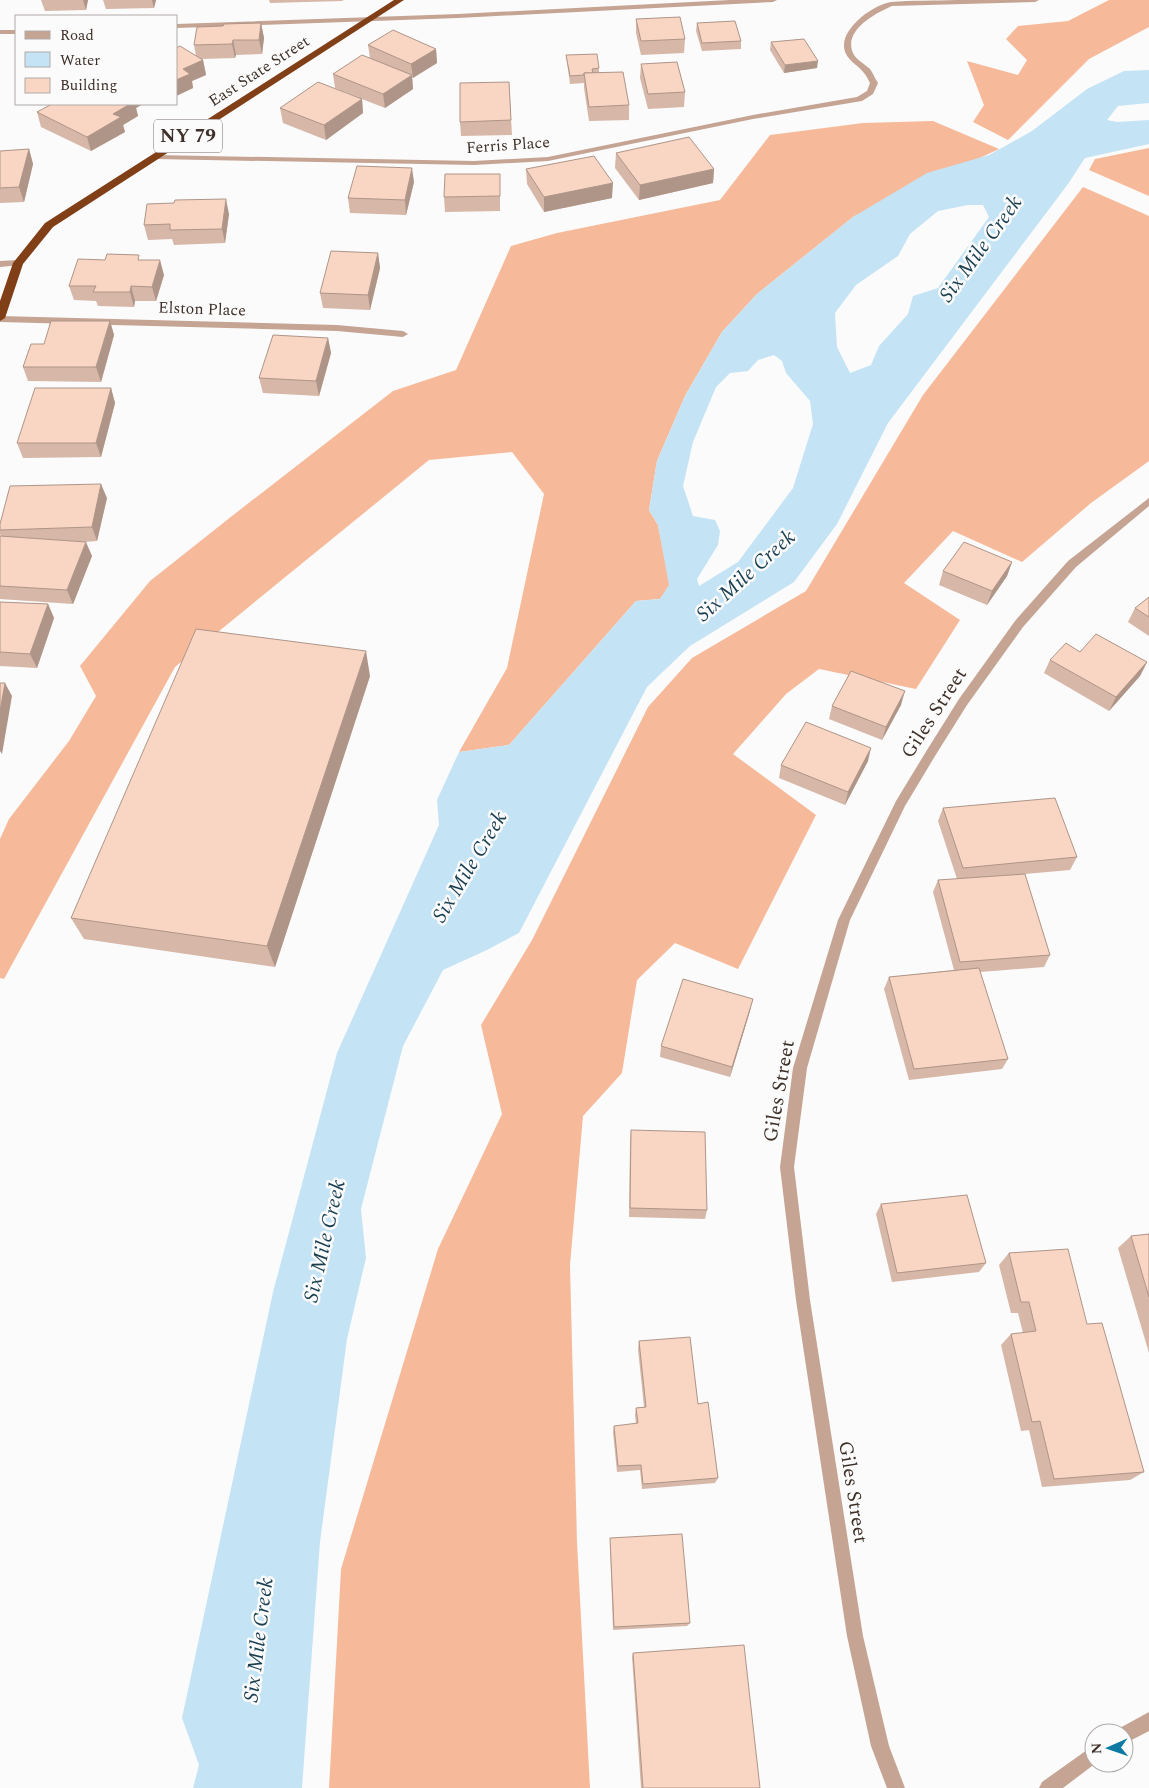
<svg xmlns="http://www.w3.org/2000/svg" width="1149" height="1788" viewBox="0 0 1149 1788" font-family="Spectral,serif">
<style>
.forest{fill:#f6ba9a}
.water{fill:#c4e4f5;fill-rule:evenodd}
.lines{fill:none;stroke-linecap:round;stroke-linejoin:round}
.minor{fill:#c5a493;fill-rule:evenodd}
.highway{fill:#803f17;fill-rule:evenodd}
.wall{fill:#d6b7a8}
.shaded-wall{fill:#ae9588}
.building{fill:#f9d5c3;stroke:#ae9588}
.labels{text-anchor:middle;dominant-baseline:central;stroke-width:5;stroke-linejoin:round;paint-order:stroke}
.far-street-label{font-size:16px;fill:#3e3029;stroke:#fbfbfb}
.shield{fill:#fbfbfb;stroke:#776d68;stroke-width:1}
.shield-label{font-size:19px;font-weight:bold;fill:#3e3029}
.street-label{font-size:20px;fill:#3e3029;stroke:#fbfbfb}
.water-label{font-size:21px;font-style:italic;fill:#183e50;stroke:#fbfbfb}
</style>
<rect width="100%" height="100%" fill="#fbfbfb"/>
<g class="forest">
<path d="M1109,0H1149V27L1089,59L1008,140L973,122L984,105L967,61L1018,75L1027,60L1006,39L1018,26L1068,21Z"/>
<path d="M933,121L999,149L853,217L757,294L722,332L685,396L657,461L649,510L658,525L670,585L660,599L636,601L509,745L459,752L507,668L544,494L512,452L429,460L175,667L4,979L0,978V839L9,819L69,741L96,696L80,666L150,581L232,516L393,391L456,370L511,246L557,233L720,200L770,135L863,123Z"/>
<path d="M1149,148V196L1089,170L1095,159Z"/>
<path d="M1083,187L1149,216V461L1091,503L1022,562L953,531L904,583L960,620L916,689L819,669L786,694L733,754L816,815L738,969L675,943L637,980L622,1073L583,1116L570,1265L577,1542L590,1788H329L341,1569L438,1249L502,1114L481,1025L532,940L648,707L692,658L806,591L923,395Z"/>
</g>
<path class="water" d="M1149,70V103L1118,106L1107,120L1117,122L1149,120V144L1085,158L1068,184L888,423L837,524L794,582L690,646L647,687L519,933L487,950L443,970L403,1046L361,1209L366,1258L347,1339L320,1542L302,1788H193L199,1765L182,1718L273,1292L337,1053L439,825L437,800L459,752L509,745L636,601L660,599L669,585L658,525L649,510L657,461L685,396L722,332L757,294L853,217L927,173L989,155L1032,131L1087,89L1124,71ZM968,205H983L989,217L938,288L913,296L908,314L879,346L871,365L850,373L837,347L835,313L856,285L898,256L910,234L938,211ZM774,355L782,361L786,373L810,401L813,424L793,488L738,562L699,586L697,579L718,545L720,531L715,520L693,516L683,486L693,442L716,387L730,373L748,371L758,360Z"/>
<g class="lines">
<g class="minor">
<path d="M730,0H777L773,2L458,18L176,28V24L458,14Z"/>
<path d="M956,0H1039L1035,2L892,6C876,13 843,30 853,53C856,60 865,64 870,69C873,73 875,79 878,83L873,94L862,101L753,119L548,161L474,165L155,159L151,157L155,155L474,161L548,157L753,115L857,97L867,91L870,83C868,80 867,76 864,73C859,66 850,62 846,54C835,32 872,5 891,2C912,0 935,1 956,0Z"/>
<rect x="0" y="30" width="16" height="4"/>
<path d="M18,260L22,263L21,265L0,267V261Z"/>
<path d="M0,316L337,325L403,331L408,334L403,337L337,331L0,322Z"/>
<path d="M1149,498V506L1076,567L1023,627L967,705L935,756L905,806L850,920L807,1068L794,1167L810,1300L863,1636L889,1746L905,1788H887L871,1746L847,1636L796,1300L780,1167L793,1068L838,920L896,801L927,750L959,699L1015,621L1068,561Z"/>
<path d="M1149,1712V1731L1124,1744V1733H1116L1118,1729Z"/>
<path d="M1094,1745V1763H1096L1063,1788H1039L1042,1782Z"/>
</g>
<path class="highway" d="M394,0H404L53,227L23,264L5,318L0,321V301L13,263L45,223Z"/>
</g>
<g class="wall">
<path d="M41,0H88L86,10L45,11Z"/>
<path d="M103,0H156L154,8L106,9Z"/>
<path d="M269,0H344L342,1L270,3Z"/>
<path d="M636,19L685,39L684,53L641,55L636,33Z"/>
<path d="M261,23L264,38L262,54L236,55L235,58L201,59L203,60L206,75L192,81L193,88L176,96V48L196,56L194,45L223,26Z"/>
<path d="M697,23L741,41V49L702,51L696,31Z"/>
<path d="M771,42L817,68L784,73L770,50Z"/>
<path d="M368,45L436,49L437,63L412,78L413,89L385,108L362,99L363,113L326,140L283,123L280,108L358,97L335,88L333,74L370,58Z"/>
<path d="M566,55L599,68V73L629,105V120L589,121L584,88V83L570,84L567,62Z"/>
<path d="M641,64L685,92L684,107L648,109L640,78Z"/>
<path d="M509,82L512,135L461,136L460,122Z"/>
<path d="M52,104H143L136,108L138,116L123,125L125,132L91,151L41,127L37,112Z"/>
<path d="M29,149L33,164L24,202L0,203V151Z"/>
<path d="M616,153L714,169L713,183L639,200L615,168Z"/>
<path d="M526,169L612,198L544,212L527,184Z"/>
<path d="M500,174V211L445,212L444,197Z"/>
<path d="M414,182L406,215L350,213L348,198Z"/>
<path d="M174,203L229,214L225,243L174,245L172,239L148,240L144,225Z"/>
<path d="M378,253L380,268L370,310L323,308L320,293Z"/>
<path d="M141,260L164,275L156,301H135L134,307L98,306L96,301L74,300L69,286Z"/>
<path d="M110,321L114,335L101,382L28,381L23,367L44,344Z"/>
<path d="M328,338L331,353L319,396L263,393L259,378Z"/>
<path d="M111,388L115,403L101,457L23,458L17,443Z"/>
<path d="M107,498L97,541L85,542L92,556L73,604L0,599V536H1L0,534V524Z"/>
<path d="M1012,562L1007,576L987,605L939,585L943,571Z"/>
<path d="M1149,597V636L1128,622L1135,608Z"/>
<path d="M0,602L48,604L54,618L37,668L0,666Z"/>
<path d="M1080,652L1147,662L1140,676L1109,711L1044,673L1050,660Z"/>
<path d="M370,676L275,967L84,939L71,918Z"/>
<path d="M901,705L882,740L829,719L832,706Z"/>
<path d="M868,761L845,805L779,778L781,765Z"/>
<path d="M943,808L1077,857L1070,870L1025,874L1050,955L1044,967L980,972L1008,1059L1002,1069L909,1080L884,989L889,977L954,970L933,892L938,880L957,879L938,821Z"/>
<path d="M750,1011L730,1077L660,1057L661,1046Z"/>
<path d="M631,1130L707,1210L705,1219L629,1217L630,1140Z"/>
<path d="M881,1204L986,1263L979,1272L892,1282L876,1214Z"/>
<path d="M1149,1234V1353L1118,1248L1131,1236Z"/>
<path d="M1009,1253L1087,1324L1144,1472L1130,1480L1042,1487L1029,1430L1021,1431L1001,1345L1011,1334L1023,1333L1018,1313H1011L999,1265Z"/>
<path d="M639,1341L698,1404L718,1478L715,1483L642,1489L640,1470L617,1472L613,1432L614,1426L636,1424L635,1415L636,1408L644,1407L638,1349Z"/>
<path d="M610,1538L690,1623L687,1626L613,1630L610,1543Z"/>
<path d="M633,1653L760,1788H641L632,1657Z"/>
</g>
<g class="shaded-wall">
<path d="M83,0H88L86,10Z"/>
<path d="M152,0H156L154,8Z"/>
<path d="M261,23L264,38L262,54L259,40Z"/>
<path d="M233,40L236,55L235,58L232,44Z"/>
<path d="M436,49L437,63L413,78L411,64Z"/>
<path d="M203,60L206,75L192,81L193,88L176,96V80L183,69Z"/>
<path d="M818,61L817,68L784,73L785,65Z"/>
<path d="M412,75L413,89L385,108L383,94Z"/>
<path d="M362,99L363,113L326,140L324,125Z"/>
<path d="M126,104H143L136,108L138,116L123,125L125,132L91,151L87,137L113,114Z"/>
<path d="M29,149L33,164L24,202L19,187Z"/>
<path d="M412,168L414,182L406,215L405,200Z"/>
<path d="M714,169L713,183L639,200L640,185Z"/>
<path d="M613,183L612,198L544,212V197Z"/>
<path d="M226,199L229,214L225,243L222,229Z"/>
<path d="M378,253L380,268L370,310L368,295Z"/>
<path d="M160,260L164,275L156,301L152,287Z"/>
<path d="M131,286L135,301L134,307L130,292Z"/>
<path d="M110,321L114,335L101,382L96,367Z"/>
<path d="M328,338L331,353L319,396L316,381Z"/>
<path d="M111,388L115,403L101,457L96,443Z"/>
<path d="M101,484L107,498L97,541L92,527Z"/>
<path d="M86,542L92,556L73,604L67,590Z"/>
<path d="M1012,562L1007,576L987,605L992,591Z"/>
<path d="M48,604L54,618L37,668L30,654Z"/>
<path d="M366,651L370,676L275,967L267,946Z"/>
<path d="M1147,662L1140,676L1109,711L1116,697Z"/>
<path d="M5,683L12,696L2,754L0,751V711Z"/>
<path d="M905,691L901,705L882,740L886,727Z"/>
<path d="M871,748L868,761L845,805L848,792Z"/>
<path d="M753,999L750,1011L730,1077L732,1067Z"/>
</g>
<g class="building">
<path d="M680,17L685,39L641,41L636,19Z"/>
<path d="M735,21L741,41L702,43L697,23Z"/>
<path d="M261,23L259,40H233L232,44L194,45L197,27L223,26L224,24Z"/>
<path d="M393,30L436,49L411,64L368,45Z"/>
<path d="M804,39L818,61L785,65L771,42Z"/>
<path d="M180,46L203,60L183,69L190,74L176,80V48Z"/>
<path d="M597,54L599,68L592,69L593,73H584V75L570,76L566,55Z"/>
<path d="M362,55L412,75L383,94L333,74Z"/>
<path d="M677,62L685,92L648,94L641,64Z"/>
<path d="M623,72L629,105L589,107L584,73Z"/>
<path d="M318,82L362,99L324,125L280,108Z"/>
<path d="M509,82L511,120L460,122V83Z"/>
<path d="M52,104H130L113,114L121,117L87,137L37,112Z"/>
<path d="M689,137L714,169L640,185L616,153Z"/>
<path d="M29,149L19,187L0,188V151Z"/>
<path d="M594,156L613,183L544,197L526,169Z"/>
<path d="M357,166L412,168L405,200L348,198Z"/>
<path d="M445,174H500V196L444,197Z"/>
<path d="M226,199L222,229L170,230V224L144,225L147,204L174,203L175,200Z"/>
<path d="M331,251L378,253L368,295L320,293Z"/>
<path d="M107,254L139,255L138,260H160L152,287L131,286L130,292H93L96,286H69L78,259L105,260Z"/>
<path d="M51,321H110L96,367H23L31,344H44Z"/>
<path d="M273,335L328,338L316,381L259,378Z"/>
<path d="M35,388H111L96,443H17Z"/>
<path d="M101,484L92,527L0,530V524L10,486Z"/>
<path d="M0,536L86,542L67,590L0,586Z"/>
<path d="M964,542L1012,562L992,591L943,571Z"/>
<path d="M1149,597V617L1135,608Z"/>
<path d="M0,602L48,604L30,654L0,652Z"/>
<path d="M196,629L366,651L267,946L71,918Z"/>
<path d="M1096,634L1147,662L1116,697L1050,660L1066,643L1080,652Z"/>
<path d="M851,671L905,691L886,727L832,706Z"/>
<path d="M0,683H5L0,711Z"/>
<path d="M806,722L871,748L848,792L781,765Z"/>
<path d="M1055,798L1077,857L963,868L943,808Z"/>
<path d="M1025,874L1050,955L960,962L938,880Z"/>
<path d="M979,968L1008,1059L914,1069L889,977Z"/>
<path d="M683,979L753,999L732,1067L661,1046Z"/>
<path d="M631,1130L705,1132L707,1210L630,1208Z"/>
<path d="M967,1195L986,1263L897,1273L881,1204Z"/>
<path d="M1149,1234V1297L1131,1236Z"/>
<path d="M1068,1249L1087,1324L1102,1323L1144,1472L1054,1479L1040,1421L1032,1422L1011,1334L1036,1331L1029,1302H1021L1009,1253Z"/>
<path d="M690,1337L698,1404L708,1402L718,1478L643,1484L641,1465L618,1466L614,1426L638,1423L636,1408L646,1407L639,1341Z"/>
<path d="M682,1534L690,1623L614,1627L610,1538Z"/>
<path d="M744,1645L760,1788H643L633,1653Z"/>
</g>
<g class="labels">
<g class="far-street-label">
<text transform="translate(259 71) rotate(-33)">East State Street</text>
<text transform="translate(508 145) rotate(-4)">Ferris Place</text>
<text transform="translate(202 309) rotate(2)">Elston Place</text>
</g>
<rect class="shield" x="154" y="119.5" width="68" height="33" rx="4"/>
<g class="shield-label">
<text x="188" y="136">NY 79</text>
</g>
<g class="street-label">
<text transform="translate(934 713) rotate(-57)">Giles Street</text>
<text transform="translate(779 1091) rotate(-80)">Giles Street</text>
<text transform="translate(853 1492) rotate(81)">Giles Street</text>
</g>
<g class="water-label">
<text transform="translate(981 249) rotate(-54)">Six Mile Creek</text>
<text transform="translate(746 576) rotate(-42)">Six Mile Creek</text>
<text transform="translate(470 867) rotate(-59)">Six Mile Creek</text>
<text transform="translate(325 1241) rotate(-77)">Six Mile Creek</text>
<text transform="translate(259 1640) rotate(-83)">Six Mile Creek</text>
</g>
</g>
<rect x="15" y="15" width="162" height="90" fill="#fbfbfb" stroke="#afaaa7"/>
<rect x="25" y="31" width="25" height="8" fill="#c5a493" stroke="#afaaa7"/>
<text x="60" y="40" font-size="15" fill="#3e3029">Road</text>
<rect x="25" y="52" width="25" height="15" fill="#c4e4f5" stroke="#afaaa7"/>
<text x="60" y="65" font-size="15" fill="#3e3029">Water</text>
<rect x="25" y="78" width="25" height="15" fill="#f9d5c3" stroke="#afaaa7"/>
<text x="60" y="90" font-size="15" fill="#3e3029">Building</text>
<g transform="translate(1109 1748) rotate(268)"><circle r="24" fill="#fbfbfb" stroke="#afaaa7"/>
<path d="M0-4L9 19L0 12L-9 19Z" fill="#0c7aa3"/>
<text y="-8" font-size="14" font-weight="bold" text-anchor="middle" fill="#3e3029">N</text>
</g>
</svg>
